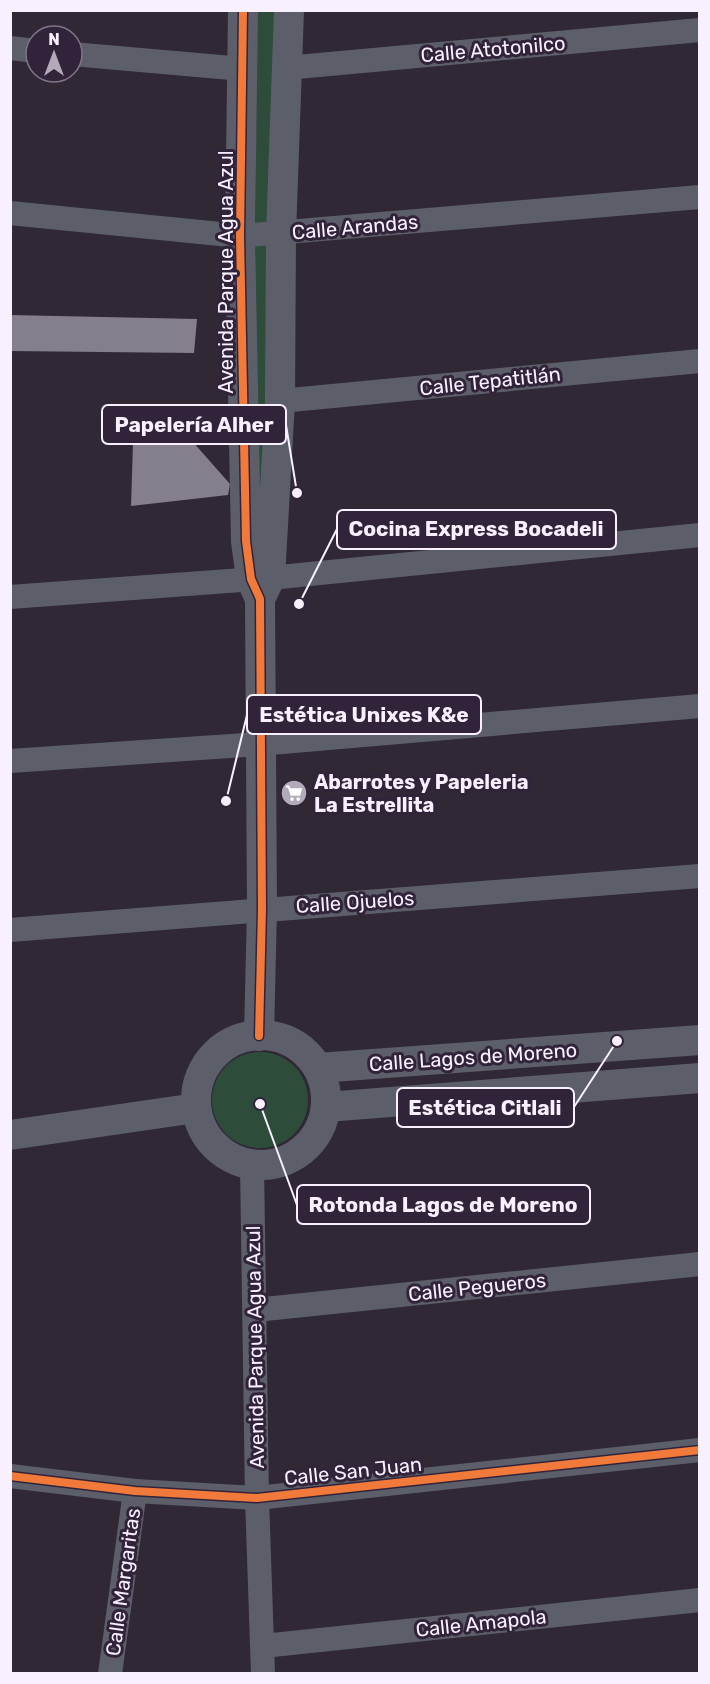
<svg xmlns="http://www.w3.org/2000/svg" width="710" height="1684" viewBox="0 0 710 1684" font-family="Rubik,sans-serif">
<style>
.green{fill:#2e4c3a}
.building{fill:#857e8b}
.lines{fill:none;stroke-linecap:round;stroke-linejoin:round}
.minor{stroke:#5c5f6a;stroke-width:24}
.tertiary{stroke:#5c5f6a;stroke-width:30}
.cycleway-casing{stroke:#31243a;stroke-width:11}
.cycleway{stroke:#f17a3a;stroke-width:8}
.labels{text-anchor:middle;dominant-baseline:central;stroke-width:6;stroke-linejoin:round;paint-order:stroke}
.street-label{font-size:20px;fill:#f8f0ff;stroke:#31243a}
.poi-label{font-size:20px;font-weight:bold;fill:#f8f0ff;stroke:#31243a;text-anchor:start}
.leader{fill:none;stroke:#f8f0ff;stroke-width:2}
.callout-dot{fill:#f8f0ff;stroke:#31243a;stroke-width:2}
.callout{fill:#31243a;stroke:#f8f0ff;stroke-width:2}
.callout-label{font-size:21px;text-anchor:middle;font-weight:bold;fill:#f8f0ff}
</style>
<rect width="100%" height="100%" fill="#302935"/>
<g class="green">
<path d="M257,11H279L268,523L253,524Z"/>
<circle cx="260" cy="1100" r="48"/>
</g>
<g class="building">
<path d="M10,315L197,319L194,353L10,351Z"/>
<path d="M192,441L230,484L228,495L131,506L133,443Z"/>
</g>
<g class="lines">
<g class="minor">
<path d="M10,48L36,51"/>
<path d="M72,54L243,69"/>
<path d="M286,68L700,30"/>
<path d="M10,213L240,236L700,197"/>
<path d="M280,401L700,361"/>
<path d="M10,597L270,578L700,535"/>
<path d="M10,761L259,744L700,706"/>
<path d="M10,930L700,876"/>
<path d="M252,1165L257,1498L263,1674"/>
<path d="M255,1310L700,1264"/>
<path d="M10,1476L135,1491L257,1498L700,1450"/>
<path d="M263,1646L700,1600"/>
<path d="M110,1674L135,1491"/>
</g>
<g class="tertiary">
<path d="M243,10L240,236L246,541L251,579L260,599L262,909L259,1036"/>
<path d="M260,599L270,578L280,401L281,234L289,10"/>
<circle cx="261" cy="1100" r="65"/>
<path d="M318,1068L700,1040"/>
<path d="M326,1107L700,1078"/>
<path d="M10,1135L196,1108"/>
</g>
<defs>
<g id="cycleway">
<path d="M243,10L240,236L246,541L251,579L260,599L262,909L259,1036"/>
<path d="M10,1476L135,1491L257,1498L700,1450"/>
</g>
</defs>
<use href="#cycleway" class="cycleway-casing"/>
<use href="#cycleway" class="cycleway"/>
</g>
<defs>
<symbol id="supermarket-disc" viewBox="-11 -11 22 22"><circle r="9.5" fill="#b2aab8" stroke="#31243a"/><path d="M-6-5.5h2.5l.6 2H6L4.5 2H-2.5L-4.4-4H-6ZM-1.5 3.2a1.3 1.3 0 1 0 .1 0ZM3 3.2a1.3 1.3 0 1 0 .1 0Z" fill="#fff"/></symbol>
</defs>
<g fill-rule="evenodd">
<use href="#supermarket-disc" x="279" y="778" width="30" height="30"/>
</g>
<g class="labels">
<g class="street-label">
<text transform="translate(493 49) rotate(-5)">Calle Atotonilco</text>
<text transform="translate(355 227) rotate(-5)">Calle Arandas</text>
<text transform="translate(226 272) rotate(-90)">Avenida Parque Agua Azul</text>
<text transform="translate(490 381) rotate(-6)">Calle Tepatitlán</text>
<text transform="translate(355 902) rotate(-4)">Calle Ojuelos</text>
<text transform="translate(473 1057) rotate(-4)">Calle Lagos de Moreno</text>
<text transform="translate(477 1287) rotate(-6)">Calle Pegueros</text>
<text transform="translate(255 1347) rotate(-91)">Avenida Parque Agua Azul</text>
<text transform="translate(353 1471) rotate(-6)">Calle San Juan</text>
<text transform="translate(123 1582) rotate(-82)">Calle Margaritas</text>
<text transform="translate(481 1623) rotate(-6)">Calle Amapola</text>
</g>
<g class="poi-label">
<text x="314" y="782">Abarrotes y Papeleria<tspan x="314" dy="23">La Estrellita</tspan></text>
</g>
</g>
<path class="leader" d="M297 493L286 425M299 604L337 529M226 801L247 715M617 1041L574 1107M260 1104L297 1205"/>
<g class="callout-dot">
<circle cx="297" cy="493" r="6"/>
<circle cx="299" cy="604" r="6"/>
<circle cx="226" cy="801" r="6"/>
<circle cx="617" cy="1041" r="6"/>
<circle cx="260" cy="1104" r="6"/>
</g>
<g class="callout">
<rect x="102" y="405" width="184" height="39" rx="6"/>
<rect x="337" y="510" width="279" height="39" rx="6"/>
<rect x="247" y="695" width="234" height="39" rx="6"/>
<rect x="397" y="1088" width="177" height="39" rx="6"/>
<rect x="297" y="1185" width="293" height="39" rx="6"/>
</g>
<g class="callout-label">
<text x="194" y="432">Papelería Alher</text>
<text x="476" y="536">Cocina Express Bocadeli</text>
<text x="364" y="722">Estética Unixes K&amp;e</text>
<text x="485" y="1115">Estética Citlali</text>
<text x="443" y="1212">Rotonda Lagos de Moreno</text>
</g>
<rect width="710" height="1684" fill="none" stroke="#f8f0ff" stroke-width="24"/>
<g transform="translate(54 54)"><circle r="28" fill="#31243a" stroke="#817689" stroke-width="1.5"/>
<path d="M0-4.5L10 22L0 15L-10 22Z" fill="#b2aab8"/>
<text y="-9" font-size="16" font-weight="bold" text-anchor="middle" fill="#f8f0ff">N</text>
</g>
</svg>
